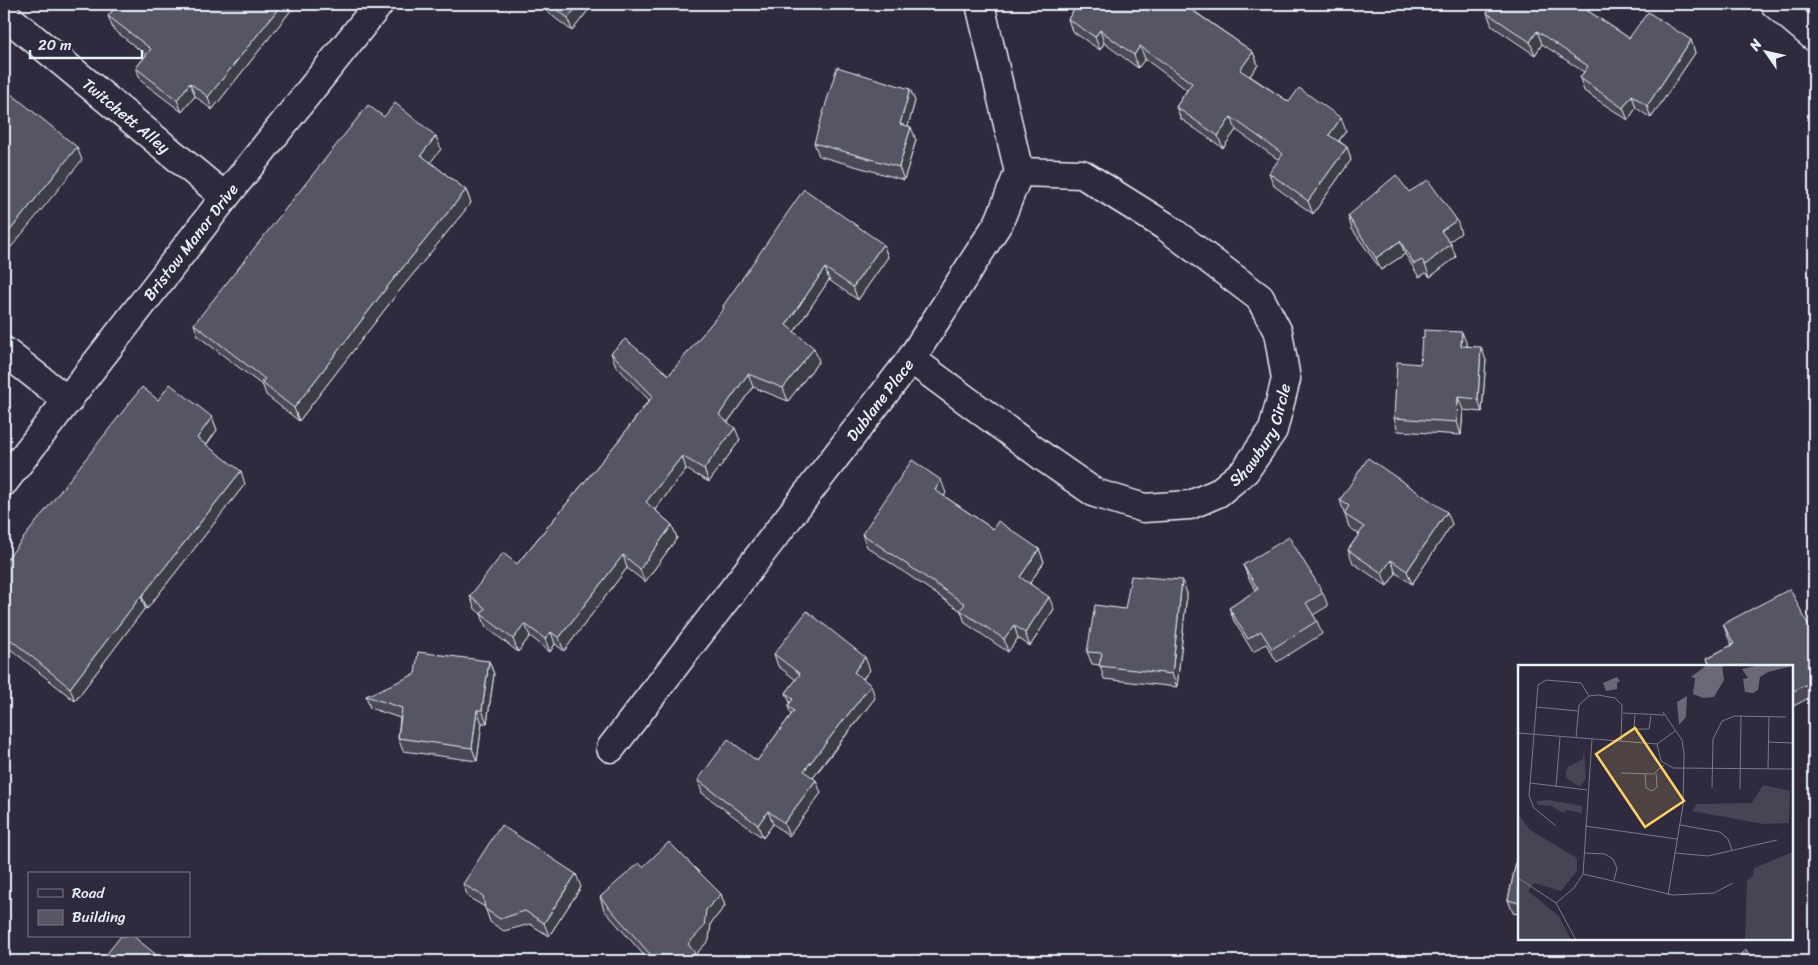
<svg xmlns="http://www.w3.org/2000/svg" width="1818" height="965" viewBox="0 0 1818 965" font-family="Sriracha,sans-serif">
<style>
.lines{fill:none;stroke-linecap:round;stroke-linejoin:round}
.minor-casing{stroke:#e8f1f8;stroke-width:31}
.minor{stroke:#2f2a3d;stroke-width:28}
.wall{fill:#4b4957;stroke:#e8f1f8}
.shaded-wall{fill:#3d3c47;stroke:#e8f1f8}
.building{fill:#575565;stroke:#e8f1f8}
.labels{text-anchor:middle;dominant-baseline:central;stroke-width:4.5;stroke-linejoin:round;paint-order:stroke}
.street-label{font-size:16px;fill:#e8f1f8;stroke:#2f2a3d}
.inset-road{fill:none;stroke:#797a88;stroke-width:1}
.view{fill:#ffd166;fill-opacity:0.15;stroke:#ffd166;stroke-width:2.5}
.inset-edge{fill:none;stroke:#e8f1f8;stroke-width:2.5}
</style>
<rect width="100%" height="100%" fill="#2f2a3d"/>
<filter id="ink" filterUnits="userSpaceOnUse"><feTurbulence type="fractalNoise" baseFrequency=".02" numOctaves="2"/><feDisplacementMap in="SourceGraphic" scale="10" xChannelSelector="R" yChannelSelector="G"/><feConvolveMatrix kernelMatrix="1 2 1 2 8 2 1 2 1" color-interpolation-filters="sRGB"/></filter>
<g filter="url(#ink)">
<g class="lines">
<defs>
<g id="minor">
<path d="M1775,4L1814,37"/>
<path id="s1" d="M4,14L225,197"/>
<path d="M4,351L68,401"/>
<path id="s2" d="M911,359L1046,459L1095,493L1144,508L1190,505L1218,493L1245,471L1273,430L1286,379L1278,332L1260,298L1165,226L1082,174L1019,172"/>
<path id="s3" d="M4,482L225,197L379,4"/>
<path id="s4" d="M611,748L911,359L999,222L1019,172L980,4"/>
</g>
</defs>
<use href="#minor" class="minor-casing"/>
<use href="#minor" class="minor"/>
</g>
<g class="wall">
<path d="M118,4H296L212,110L195,96L182,112L141,81L136,68L146,55L113,29L108,16Z"/>
<path d="M537,4H606L603,8L589,9L572,31Z"/>
<path d="M1078,4H1187L1188,7L1253,52L1258,65L1250,76L1289,102L1346,131L1339,141L1347,147L1351,160L1313,214L1274,186L1269,173L1279,160L1236,130L1223,148L1181,119L1176,107L1187,90L1145,59L1138,68L1104,43L1100,50L1072,31L1068,19Z"/>
<path d="M1483,4H1593L1588,11L1629,38L1691,40L1695,53L1651,118L1636,108L1628,120L1584,91L1580,78L1584,72L1542,44L1535,55L1492,26L1487,13L1490,8Z"/>
<path d="M910,89L915,101L908,126L916,140L904,180L819,156L814,143Z"/>
<path d="M384,117L441,149L430,162L466,190L471,203L396,295L299,421L266,395L263,386L198,336L194,324Z"/>
<path d="M1409,192L1461,233L1449,241L1451,244L1456,257L1430,277L1426,273L1419,277L1405,254L1381,270L1352,229L1348,216Z"/>
<path d="M883,244L888,257L858,300L829,280L794,332L819,361L788,401L753,387L728,422L740,440L709,482L686,469L655,510L672,525L677,538L645,582L627,568L564,651L555,644L550,652L530,636L518,652L486,627L481,614L475,609L470,596L517,564L619,440L649,400L616,366L611,353L669,375L724,309L723,306Z"/>
<path d="M1467,345L1486,360L1482,412L1463,410L1461,435L1398,431L1394,418Z"/>
<path d="M158,400L212,417L217,430L206,445L245,484L147,609L145,608L75,701L4,644V563Z"/>
<path d="M946,493L944,496L993,529L1039,549L1044,562L1030,583L1054,609L1030,646L1018,638L1008,652L965,623L961,611L867,547L862,534Z"/>
<path d="M1340,500L1452,524L1412,584L1396,573L1387,586L1353,563L1348,550L1359,534L1349,527Z"/>
<path d="M1243,565L1323,593L1328,606L1313,615L1317,621L1322,634L1277,662L1266,644L1253,652L1234,621L1229,608L1256,591L1248,577Z"/>
<path d="M1187,593L1177,687L1104,679L1100,665L1092,664L1087,652L1125,609Z"/>
<path d="M1723,624L1814,636V695L1792,707V666H1710L1707,658L1732,645L1728,637Z"/>
<path d="M774,654L870,670L863,679L875,698L813,778L821,793L789,836L773,824L763,838L702,793L698,780L757,761L791,715L788,706L790,703L786,693L796,680L778,666Z"/>
<path d="M489,661L494,674L487,723H482L477,761L403,751L398,738L400,718L370,708L366,696Z"/>
<path d="M1519,848V914L1513,913L1508,900Z"/>
<path d="M643,867L721,894L725,906L711,923L709,940L696,954L698,961H649L604,910L600,897Z"/>
<path d="M463,884L581,887L549,936L530,924L504,931L490,922L485,907L468,897Z"/>
</g>
<g class="shaded-wall">
<path d="M282,4H296L212,110L208,97Z"/>
<path d="M579,4H587L589,9L572,31L568,18Z"/>
<path d="M602,4H606L603,8Z"/>
<path d="M1580,4H1593L1584,17L1579,5Z"/>
<path d="M1100,30L1104,43L1100,50L1095,37Z"/>
<path d="M1537,31L1542,44L1535,55L1530,42Z"/>
<path d="M1691,40L1695,53L1651,118L1647,106Z"/>
<path d="M1140,46L1145,59L1138,68L1134,55Z"/>
<path d="M1253,52L1258,65L1245,82L1240,70Z"/>
<path d="M190,83L195,96L182,112L177,100Z"/>
<path d="M910,89L915,101L905,137L900,124Z"/>
<path d="M1632,95L1636,108L1628,120L1623,108Z"/>
<path d="M1231,117L1236,130L1223,148L1218,136Z"/>
<path d="M1341,118L1346,131L1334,147L1329,135Z"/>
<path d="M911,127L916,140L904,180L899,167Z"/>
<path d="M436,136L441,149L426,168L421,155Z"/>
<path d="M77,147L82,160L4,256V238Z"/>
<path d="M1347,147L1351,160L1313,214L1308,201Z"/>
<path d="M466,190L471,203L396,295L299,421L294,408L391,282Z"/>
<path d="M1457,220L1461,233L1446,244L1441,231Z"/>
<path d="M1400,241L1405,254L1381,270L1376,258Z"/>
<path d="M883,244L888,257L858,300L853,287Z"/>
<path d="M1451,244L1456,257L1430,277L1425,265Z"/>
<path d="M825,268L829,280L790,338L786,325Z"/>
<path d="M1462,332L1467,345L1466,358L1461,346Z"/>
<path d="M1481,347L1486,360L1482,412L1478,399Z"/>
<path d="M814,348L819,361L788,401L783,388Z"/>
<path d="M748,374L753,387L724,427L719,415Z"/>
<path d="M1458,397L1463,410L1461,435L1457,422Z"/>
<path d="M212,417L217,430L202,451L197,438Z"/>
<path d="M735,428L740,440L709,482L704,469Z"/>
<path d="M682,456L686,469L651,515L646,502Z"/>
<path d="M241,471L245,484L147,609L142,596Z"/>
<path d="M941,480L946,493L940,503L935,490Z"/>
<path d="M1447,512L1452,524L1412,584L1407,571Z"/>
<path d="M672,525L677,538L645,582L640,569Z"/>
<path d="M1039,549L1044,562L1025,590L1020,577Z"/>
<path d="M623,555L627,568L564,651L559,638Z"/>
<path d="M1391,560L1396,573L1387,586L1382,573Z"/>
<path d="M1182,580L1187,593L1177,687L1172,674Z"/>
<path d="M141,596L145,608L75,701L70,688Z"/>
<path d="M1049,597L1054,609L1030,646L1025,633Z"/>
<path d="M525,624L530,636L518,652L513,639Z"/>
<path d="M1014,625L1018,638L1008,652L1004,639Z"/>
<path d="M551,632L555,644L550,652L545,639Z"/>
<path d="M865,657L870,670L858,684L854,672Z"/>
<path d="M489,661L494,674L487,723L482,710Z"/>
<path d="M871,685L875,698L808,783L804,771Z"/>
<path d="M477,710L482,723L477,761L472,748Z"/>
<path d="M816,780L821,793L789,836L784,823Z"/>
<path d="M768,811L773,824L763,838L758,825Z"/>
<path d="M576,874L581,887L549,936L544,923Z"/>
<path d="M721,894L725,906L711,923L709,940L696,954L698,961H685L688,944L706,910Z"/>
</g>
<g class="building">
<path d="M118,4H282L208,97L190,83L177,100L136,68L151,49L108,16Z"/>
<path d="M549,4H579L568,18Z"/>
<path d="M1078,4H1183L1253,52L1240,70L1289,102L1299,88L1341,118L1329,135L1347,147L1308,201L1269,173L1283,154L1231,117L1218,136L1176,107L1192,83L1140,46L1134,55L1100,30L1095,37L1068,19Z"/>
<path d="M1493,4H1580L1579,5L1629,38L1648,12L1691,40L1647,106L1632,95L1623,108L1580,78L1588,66L1537,31L1530,42L1487,13Z"/>
<path d="M837,67L910,89L900,124L911,127L899,167L814,143Z"/>
<path d="M4,88L77,147L4,238Z"/>
<path d="M395,103L436,136L421,155L466,190L391,282L294,408L261,382L265,379L194,324L368,105L384,117Z"/>
<path d="M1396,175L1409,192L1428,180L1457,220L1441,231L1451,244L1425,265L1422,260L1414,264L1400,241L1376,258L1348,216Z"/>
<path d="M804,189L883,244L853,287L825,268L786,325L814,348L783,388L748,374L719,415L735,428L704,469L682,456L646,502L672,525L640,569L623,555L559,638L551,632L545,639L525,624L513,639L481,614L485,608L470,596L503,553L517,564L619,440L653,396L611,353L625,339L669,375L724,308L723,306Z"/>
<path d="M1424,330L1462,332L1461,346L1481,347L1478,399L1458,397L1457,422L1394,418L1397,362L1420,364L1422,338L1424,339Z"/>
<path d="M170,384L212,417L197,438L241,471L142,596H141L70,688L4,634V563L142,387L158,400Z"/>
<path d="M1368,458L1447,512L1407,571L1391,560L1382,573L1348,550L1364,527L1344,514L1349,506L1340,500Z"/>
<path d="M912,460L941,480L935,490L993,529L998,521L1039,549L1020,577L1049,597L1025,633L1014,625L1004,639L960,610L965,604L862,534Z"/>
<path d="M1289,537L1323,593L1306,603L1317,621L1272,649L1261,631L1248,639L1229,608L1258,589L1243,565Z"/>
<path d="M1131,576L1182,580L1172,674L1099,666L1102,653L1087,652L1095,605L1125,609Z"/>
<path d="M1790,589L1814,636V675L1809,678L1811,682L1792,692V666H1711L1707,658L1734,644L1723,624Z"/>
<path d="M807,611L865,657L854,672L871,685L804,771L816,780L784,823L768,811L758,825L698,780L728,739L757,761L794,711L788,706L793,699L786,693L800,674L774,654Z"/>
<path d="M418,652L489,661L482,710H477L472,748L398,738L402,708L366,696L415,674Z"/>
<path d="M501,825L576,874L544,923L525,911L500,919L485,909L483,896L463,884Z"/>
<path d="M669,842L721,894L706,910L704,927L688,944L695,953L685,961H656L600,897L639,863L643,867Z"/>
<path d="M1519,848V903L1508,900Z"/>
<path d="M121,936H133L164,961H101Z"/>
<path d="M1745,950L1757,961H1734Z"/>
</g>
</g>
<g class="labels">
<g class="street-label">
<text stroke="none"><textPath href="#s1" startOffset="159">Twitchett Alley</textPath></text>
<text stroke="none"><textPath href="#s3" startOffset="304">Bristow Manor Drive</textPath></text>
<text stroke="none"><textPath href="#s4" startOffset="440">Dublane Place</textPath></text>
<text stroke="none"><textPath href="#s2" startOffset="430">Shawbury Circle</textPath></text>
</g>
</g>
<g transform="translate(1518 665)">
<rect width="275" height="275" fill="#2f2a3d"/>
<path d="M66,84L68,113L62,122L48,113V107L50,102L65,94ZM245,120L272,126L271,158L246,159L174,146L179,139L234,138ZM31,135L64,141V148L49,145L45,148L33,141L19,140V136ZM0,149L12,165L59,193V206L43,226L16,218L10,226L41,251L53,275H0ZM275,187V275H227L229,215L235,211L236,203Z" fill="#464455"/>
<path d="M189,0H204L206,15L196,32L185,33L175,29L177,13L173,12ZM242,0H275V1L250,7L242,12L240,25L235,28L227,27L225,14L230,13L224,4ZM99,12L102,16L99,18V24L88,26L85,18ZM169,31L168,52L161,60L159,37Z" fill="#696978"/>
<path class="inset-road" d="M18,42L60,46M145,47L164,75L166,88L165,140L150,230M105,48L146,50M117,50L116,63L120,64H131L133,51M0,68L139,79L157,66M58,73L61,40L71,31L80,30L97,33L104,40L103,76M250,77L275,78M139,79L143,96L155,103L275,104M250,104L251,52M103,108L135,109L146,100M127,109L128,123L134,126L139,122L138,108M12,118L69,125M38,122L42,72M194,123L195,74L204,56L217,51L268,52M222,124L223,51M162,160L202,167L210,174L214,185M38,161L16,143L11,131L20,20L28,15L63,18L71,31M67,161L159,174M67,188L87,189L95,194L99,203L96,215M157,188L190,191L259,175M65,209L155,230L196,228L215,218M0,213L38,238L58,275M38,238L56,223L65,209L74,74"/>
<path class="view" d="M117,63L166,136L127,162L78,89Z"/>
<rect width="275" height="275" class="inset-edge"/>
</g>
<rect width="1818" height="965" fill="none" stroke="#2f2a3d" stroke-width="20"/>
<rect x="10" y="10" width="1798" height="945" fill="none" stroke="#e8f1f8" stroke-width="2" filter="url(#ink)"/>
<rect x="28" y="872" width="162" height="65" fill="#2f2a3d" stroke="#797a88"/>
<rect x="38" y="889" width="25" height="8" fill="#2f2a3d" stroke="#797a88"/>
<text x="72" y="898" font-size="15" fill="#e8f1f8">Road</text>
<rect x="38" y="910" width="25" height="15" fill="#575565" stroke="#797a88"/>
<text x="72" y="922" font-size="15" fill="#e8f1f8">Building</text>
<g transform="translate(1766 52) rotate(304)" stroke="#2f2a3d" stroke-width="4" paint-order="stroke">
<path d="M0-4L9 19L0 12L-9 19Z" fill="#e8f1f8"/>
<text y="-8" font-size="14" font-weight="bold" text-anchor="middle" fill="#e8f1f8">N</text>
</g>
<path d="M30 50v8h112v-8" fill="none" stroke="#e8f1f8" stroke-width="2.5"/>
<text x="38" y="50" font-size="15" fill="#e8f1f8" stroke="#2f2a3d" stroke-width="4" paint-order="stroke">20 m</text>
</svg>
